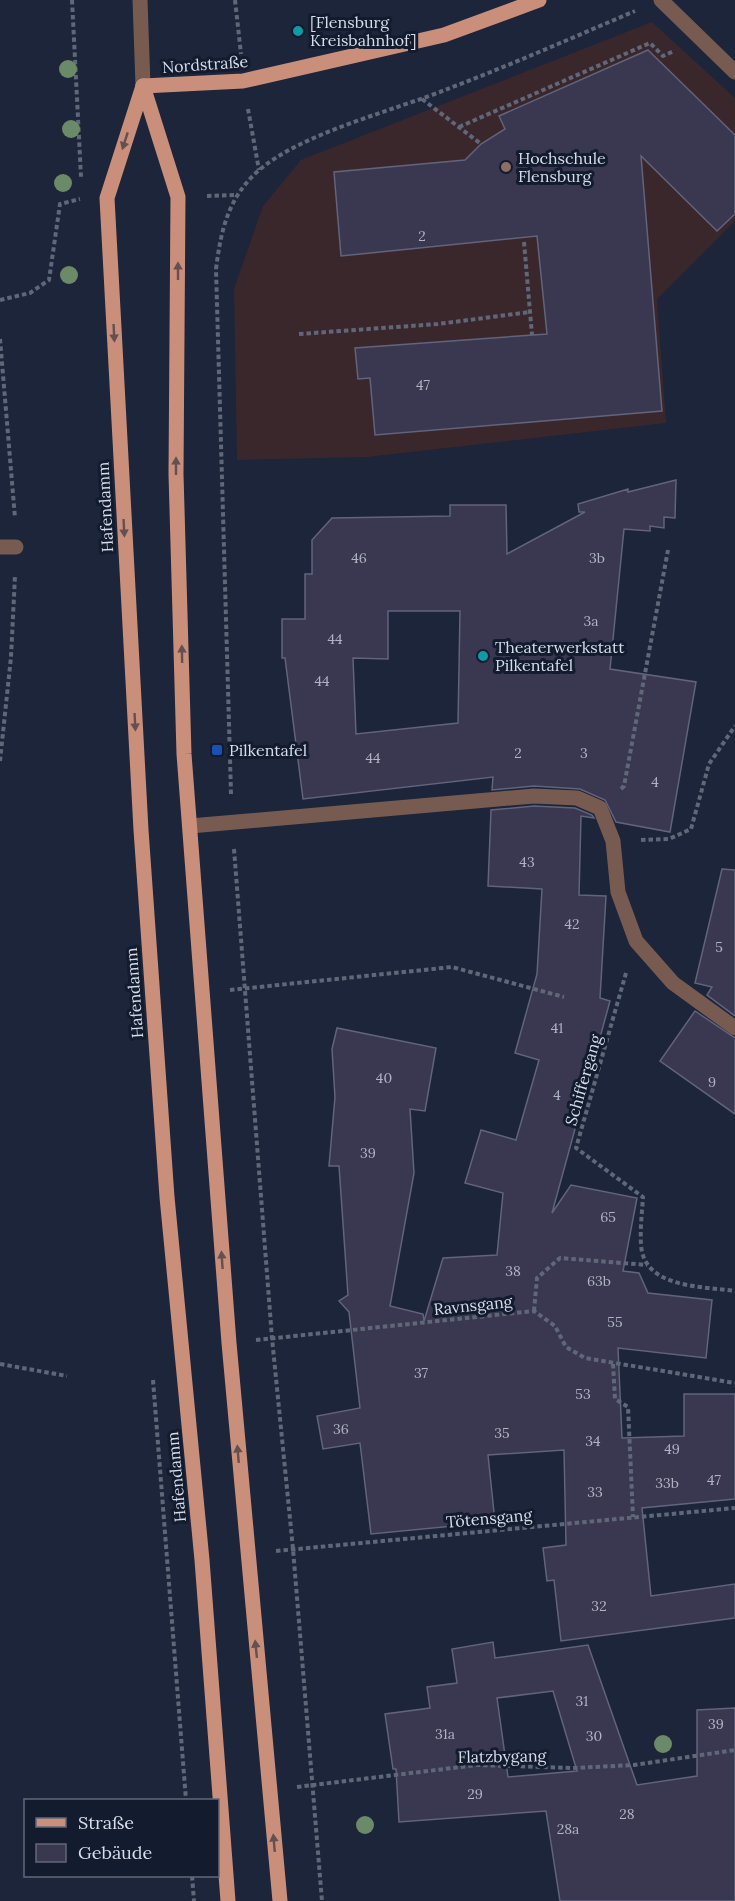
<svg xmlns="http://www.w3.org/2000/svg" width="735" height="1901" viewBox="0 0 735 1901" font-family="Lora,serif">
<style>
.commercial{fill:#3a272b}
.building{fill:#393850;stroke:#62637c;stroke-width:1.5;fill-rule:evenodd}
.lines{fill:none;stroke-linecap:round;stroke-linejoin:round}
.path{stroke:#5f6779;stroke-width:4;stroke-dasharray:4.5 3;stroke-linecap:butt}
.minor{stroke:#775b51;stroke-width:15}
.major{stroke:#c98f7b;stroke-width:15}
.tree{fill:#6b8a67}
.oneway{fill:#654f51}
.culture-dot{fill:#0f9aa8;stroke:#131b2f;stroke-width:2}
.education-dot{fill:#8d6e63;stroke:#131b2f;stroke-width:2}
.transit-dot{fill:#1a4fb4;stroke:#131b2f;stroke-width:2}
.labels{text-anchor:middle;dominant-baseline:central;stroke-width:6;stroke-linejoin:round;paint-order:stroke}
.number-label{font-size:14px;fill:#afb3c4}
.poi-label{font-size:16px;fill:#d6dcea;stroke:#131b2f;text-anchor:start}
.street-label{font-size:16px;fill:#d6dcea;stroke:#131b2f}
</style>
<rect width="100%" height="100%" fill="#1c2539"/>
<path class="commercial" d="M652,22L735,98V221L657,299L666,423L367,457L237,460L234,289L263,206L301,160Z"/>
<g class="building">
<path d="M648,50L735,135V214L717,231L641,156L662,411L375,435L370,378L358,379L355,348L547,334L537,236L341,256L334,172L465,160L481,144L505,129L499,116Z"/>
<path d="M676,480L675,518L664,517V528L650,526V531L624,529L610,669L696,682L670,832L616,822L605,800L580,789L534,786L492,790L493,777L303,799L285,658H282V619H305V574H312V540L332,518L450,516V505H506L507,554L585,512H579L578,504L628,489V492ZM388,611H460L458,723L356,734L353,658L388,659Z"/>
<path d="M534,806L575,808L592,815L594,818L581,816L579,895L606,896L600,998L610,1001L552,1213L571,1185L637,1198L623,1271L639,1273L648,1293L712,1300L706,1358L618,1348L622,1438L684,1436V1394H735V1499L642,1508L651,1596L735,1584V1618L561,1641L554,1580L547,1581L543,1548L566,1545L564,1450L488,1455L495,1522L371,1534L360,1443L323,1449L317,1416L360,1408L349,1312L339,1301L348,1295L339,1166H329L335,1097L332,1049L337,1028L436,1048L425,1111L410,1109L414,1173L390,1306L423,1314L424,1321L443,1258L497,1255L503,1193L465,1183L481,1130L516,1140L539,1060L515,1053L537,974L542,889L488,886L491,810Z"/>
<path d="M722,869L735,870V1016L707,995L712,987L695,983Z"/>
<path d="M695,1011L735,1038V1114L660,1061Z"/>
<path d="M493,1642L495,1658L588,1645L637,1785L697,1776V1710L735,1708V1901H560L546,1811L399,1822L396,1769H393L385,1714L430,1708L427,1687L457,1683L452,1649ZM553,1691L577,1771L508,1777L497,1698Z"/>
</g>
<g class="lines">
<g class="path">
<path d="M72,0L81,177"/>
<path d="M235,0L241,54"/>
<path d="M422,99L481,144"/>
<path d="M248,109L259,170"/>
<path d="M459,127L650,43L663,56L674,51"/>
<path d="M207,196L236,195"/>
<path d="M524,242L532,335"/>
<path d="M0,300L30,293L49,280L60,204L80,199"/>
<path d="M299,334L438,324L530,312"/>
<path d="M0,339L15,518"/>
<path d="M0,761L11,657L15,576"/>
<path d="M621,789L624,786L668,550"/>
<path d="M231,794L216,269C221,230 228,198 258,171C303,132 394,111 450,88C513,64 574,37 635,11"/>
<path d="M641,840L669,839L691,829L709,764L735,726"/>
<path d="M234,849L272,1338L293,1549L322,1901"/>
<path d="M626,973L576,1148L643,1197C642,1213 640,1229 641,1244C643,1289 703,1286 735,1291"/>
<path d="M230,990L452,967L564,997"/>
<path d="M534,1311L537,1278L560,1258L647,1265"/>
<path d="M256,1340L534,1311L555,1326L566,1347L585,1358L735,1383"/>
<path d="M0,1364L67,1376"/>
<path d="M613,1364L615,1399L628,1407L633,1517"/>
<path d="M153,1380L186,1800"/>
<path d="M276,1551L735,1508"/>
<path d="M297,1787L477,1765L573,1768L634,1765L735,1750"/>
<path d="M192,1876L194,1901"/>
</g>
<g class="minor">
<path d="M140,0L143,86"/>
<path d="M661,0L735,72"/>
<path d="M0,547H16"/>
<path d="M190,826L534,796L577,798L600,808L613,841L618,892L636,941L673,983L735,1028"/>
</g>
<g class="major">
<path d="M143,86L107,198L141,830L167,1197L202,1560L228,1901"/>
<path d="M143,86L178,197L176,474L184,754L229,1343L280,1901"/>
<path d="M143,86L243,81L444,35L539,0"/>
</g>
</g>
<g class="tree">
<circle cx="68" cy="69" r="9"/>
<circle cx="71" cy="129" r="9"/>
<circle cx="63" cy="183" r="9"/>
<circle cx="69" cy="275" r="9"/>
<circle cx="663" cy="1744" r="9"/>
<circle cx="365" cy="1825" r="9"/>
</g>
<defs><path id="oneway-solid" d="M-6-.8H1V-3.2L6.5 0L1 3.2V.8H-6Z" transform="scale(1.5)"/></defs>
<g class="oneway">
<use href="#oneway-solid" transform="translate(125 141) rotate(108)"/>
<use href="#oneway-solid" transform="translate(178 271) rotate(-90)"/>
<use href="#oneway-solid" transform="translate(114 333) rotate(87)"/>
<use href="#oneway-solid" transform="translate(176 466) rotate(-90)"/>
<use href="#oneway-solid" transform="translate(124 528) rotate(87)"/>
<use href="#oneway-solid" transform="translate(182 654) rotate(-91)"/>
<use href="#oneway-solid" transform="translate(135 722) rotate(87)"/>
<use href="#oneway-solid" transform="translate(222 1260) rotate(-94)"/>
<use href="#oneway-solid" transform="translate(238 1454) rotate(-95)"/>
<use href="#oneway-solid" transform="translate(256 1649) rotate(-96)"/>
<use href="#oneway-solid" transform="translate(274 1843) rotate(-95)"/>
</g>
<g class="culture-dot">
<circle cx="298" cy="31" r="6"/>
<circle cx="483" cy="656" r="6"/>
</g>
<circle class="education-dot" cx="506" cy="167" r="6"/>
<rect class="transit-dot" x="211" y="744" width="12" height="12" rx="3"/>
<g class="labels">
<g class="number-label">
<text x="422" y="236">2</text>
<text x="423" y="385">47</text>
<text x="359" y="558">46</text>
<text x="597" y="558">3b</text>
<text x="591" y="621">3a</text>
<text x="335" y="639">44</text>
<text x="322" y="681">44</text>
<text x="518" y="753">2</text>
<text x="584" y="753">3</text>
<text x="373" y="758">44</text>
<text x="655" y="782">4</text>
<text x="527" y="862">43</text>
<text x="572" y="924">42</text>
<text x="719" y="947">5</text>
<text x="557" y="1028">41</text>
<text x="384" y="1078">40</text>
<text x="712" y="1082">9</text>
<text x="557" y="1095">4</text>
<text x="368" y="1153">39</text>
<text x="608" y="1217">65</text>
<text x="513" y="1271">38</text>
<text x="599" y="1281">63b</text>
<text x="615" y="1322">55</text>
<text x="421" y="1373">37</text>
<text x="583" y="1394">53</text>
<text x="341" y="1429">36</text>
<text x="502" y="1433">35</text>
<text x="593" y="1441">34</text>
<text x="672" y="1449">49</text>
<text x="714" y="1480">47</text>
<text x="667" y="1483">33b</text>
<text x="595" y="1492">33</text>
<text x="599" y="1606">32</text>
<text x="582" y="1701">31</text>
<text x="716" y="1724">39</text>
<text x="445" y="1734">31a</text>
<text x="594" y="1736">30</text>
<text x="475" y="1794">29</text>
<text x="627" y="1814">28</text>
<text x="568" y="1829">28a</text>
</g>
<g class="poi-label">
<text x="310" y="22">[Flensburg<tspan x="310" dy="18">Kreisbahnhof]</tspan></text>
<text x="518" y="158">Hochschule<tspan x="518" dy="18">Flensburg</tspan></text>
<text x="495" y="647">Theaterwerkstatt<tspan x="495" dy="18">Pilkentafel</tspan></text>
<text x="229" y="750">Pilkentafel</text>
</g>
<g class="street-label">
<text transform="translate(205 64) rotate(-4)">Nordstraße</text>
<text transform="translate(105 507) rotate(-93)">Hafendamm</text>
<text transform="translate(134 993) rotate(-94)">Hafendamm</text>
<text transform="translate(583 1080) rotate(-74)">Schiffergang</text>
<text transform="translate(473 1305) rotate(-6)">Ravnsgang</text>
<text transform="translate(176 1477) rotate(-95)">Hafendamm</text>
<text transform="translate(489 1518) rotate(-5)">Tötensgang</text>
<text transform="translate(502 1756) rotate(-1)">Flatzbygang</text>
</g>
</g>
<rect x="24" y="1799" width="195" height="78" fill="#131b2f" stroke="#61687a" stroke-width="1.5"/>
<rect x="36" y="1818" width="30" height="9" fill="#c98f7b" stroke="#61687a" stroke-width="1.5"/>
<text x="78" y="1829" font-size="18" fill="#d6dcea">Straße</text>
<rect x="36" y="1844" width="30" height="18" fill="#393850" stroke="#61687a" stroke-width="1.5"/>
<text x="78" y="1859" font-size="18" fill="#d6dcea">Gebäude</text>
</svg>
